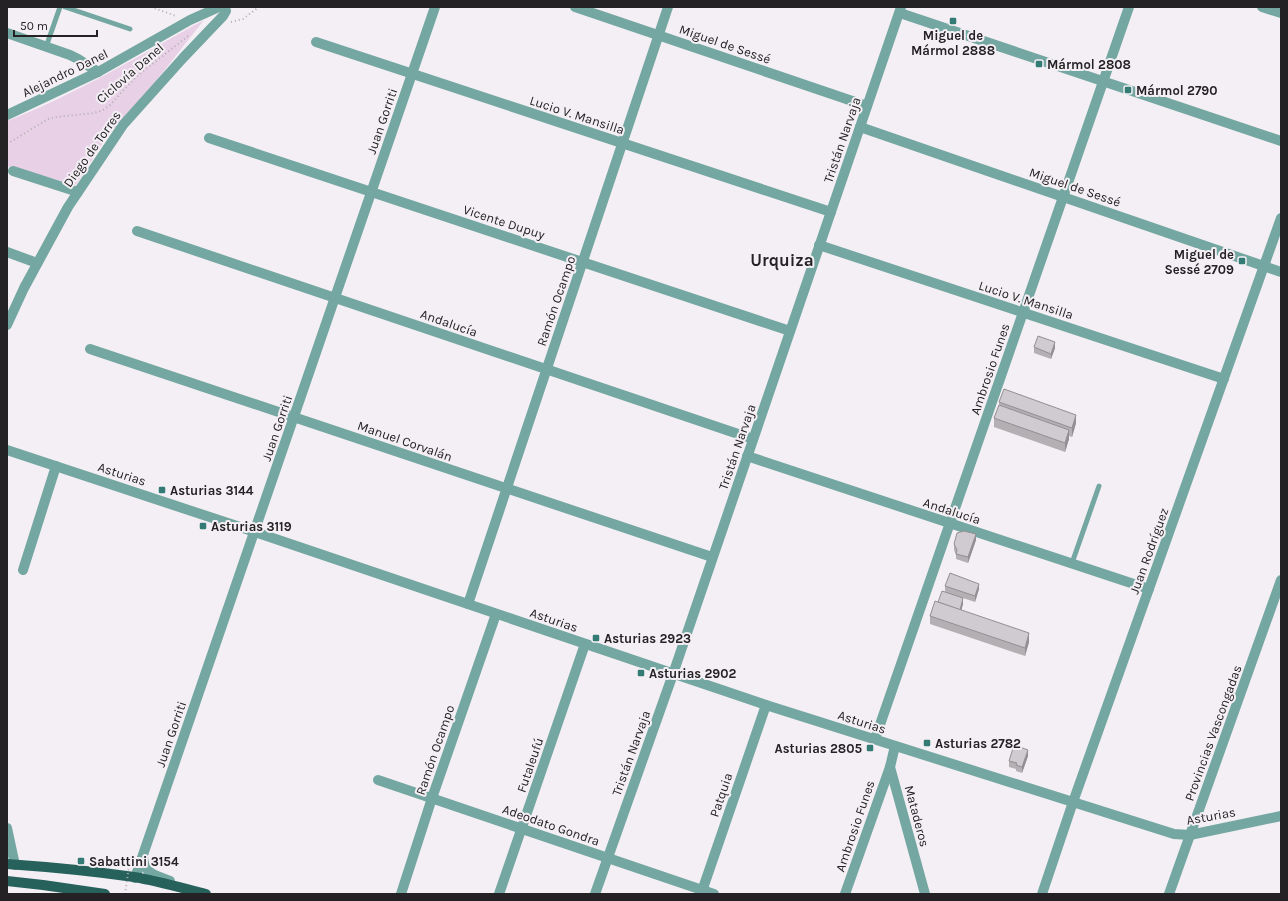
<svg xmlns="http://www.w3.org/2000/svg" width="1288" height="901" viewBox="0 0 1288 901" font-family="Karla,sans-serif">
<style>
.park{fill:#e8d1e7}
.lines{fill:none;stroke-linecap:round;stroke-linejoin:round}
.path{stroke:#b1adb1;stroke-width:2;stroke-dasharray:1 3;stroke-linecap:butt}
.service{stroke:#74a7a1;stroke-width:5}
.minor{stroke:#74a7a1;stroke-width:10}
.tertiary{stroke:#74a7a1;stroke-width:10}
.primary{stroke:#26615c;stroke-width:10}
.path-bridge{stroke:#b1adb1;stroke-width:2;stroke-dasharray:1 3;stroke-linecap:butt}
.wall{fill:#b3afb3}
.shaded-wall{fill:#928e92}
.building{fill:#d0cbd0;stroke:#928e92}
.poi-dot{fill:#337b74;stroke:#f4eff4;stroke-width:1.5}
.labels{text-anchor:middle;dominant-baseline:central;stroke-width:4;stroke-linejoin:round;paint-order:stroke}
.poi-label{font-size:13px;font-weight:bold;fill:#242224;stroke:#f4eff4;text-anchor:start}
.street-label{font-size:13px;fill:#242224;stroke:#f4eff4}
.district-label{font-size:17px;font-weight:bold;fill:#242224;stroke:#f4eff4}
</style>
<rect width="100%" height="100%" fill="#f4eff4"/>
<path class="park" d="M204,20L152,86L106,138L76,185L7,166V121C75,95 140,55 204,20Z"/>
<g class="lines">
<g class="path">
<path d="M151,7L176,16"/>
<path d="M231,22L243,19L259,7"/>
<path d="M7,144L48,119L56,117L94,113L103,110L110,105L136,77L188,36"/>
</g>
<g class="service">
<path d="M65,7L130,29"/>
<path d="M46,47L60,7"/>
<path d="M1072,563L1099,486"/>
</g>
<g class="minor">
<path d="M575,7L867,106"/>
<path d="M1262,7L1281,13"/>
<path d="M900,13L1281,141"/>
<path d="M7,33L70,55L78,59L98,72"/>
<path d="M316,42L831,212"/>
<path d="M7,115L98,72L190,20L219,7"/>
<path d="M860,127L1281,272"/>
<path d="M209,138L790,331"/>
<path d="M13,171L78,192"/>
<path d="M137,231L753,439"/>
<path d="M819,245L1224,379"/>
<path d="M7,252L37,263"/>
<path d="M7,325L24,288L68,207L113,140L123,125L183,58L223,16L226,11L225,7"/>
<path d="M90,349C297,418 504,489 712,557"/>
<path d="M747,456L1149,589"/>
<path d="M23,570L56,466"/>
<path d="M468,604L668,7"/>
<path d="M875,739L1129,7"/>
<path d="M890,767L925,894"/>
<path d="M378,780L714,894"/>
<path d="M7,828L15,865"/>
<path d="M1190,835L1281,580"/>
<path d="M143,857C144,874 155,875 170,881"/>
<path d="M135,878L435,7"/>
<path d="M401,894L432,798L496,614"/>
<path d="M499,894L585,644"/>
<path d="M595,894L673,674"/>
<path d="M701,894L766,705"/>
<path d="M845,894L890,767L895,746"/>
<path d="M1042,894L1073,802L1281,218"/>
</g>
<g class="tertiary">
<path d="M7,450L255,532L766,705L1174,834L1190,835L1281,816"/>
<path d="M673,674L901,7"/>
<path d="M1169,894L1190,835"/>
</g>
<g class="primary">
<path d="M7,864C50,867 92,871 134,877C158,881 182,888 206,894"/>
<path d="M7,881L43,885L105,894"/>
</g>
<path class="path-bridge" d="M125,894L129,866"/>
</g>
<g class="wall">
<path d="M1034,347L1055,348L1051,359L1034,353Z"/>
<path d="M999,402L1076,423L1072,437L1069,436V439L1065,452L994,427V418L999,405Z"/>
<path d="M976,540L968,563L956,559V555L954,550V544Z"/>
<path d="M945,586L979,589L975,602L945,592Z"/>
<path d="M938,602L963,604L961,610L1029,642L1025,656L930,624V616Z"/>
<path d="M1028,756L1022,773L1016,771V769L1009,767V761Z"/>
</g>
<g class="shaded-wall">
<path d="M1055,342V348L1051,359V354Z"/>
<path d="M1076,415V423L1072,437V428Z"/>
<path d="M1069,430V439L1065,452V443Z"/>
<path d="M976,534V540L968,563V557Z"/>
<path d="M979,584V589L975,602V596Z"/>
<path d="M963,598V604L960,616V610Z"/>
<path d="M1029,633V642L1025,656V648Z"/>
<path d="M1028,750V756L1022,773V767Z"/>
</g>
<g class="building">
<path d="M1038,336L1055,342L1051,354L1034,347Z"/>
<path d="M1004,389L1076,415L1072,428L999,402Z"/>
<path d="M999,405L1069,430L1065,443L994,418Z"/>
<path d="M964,531L976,534L968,557L956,554L957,550L954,544L957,533Z"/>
<path d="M950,573L979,584L975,596L945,586Z"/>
<path d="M942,591L963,598L960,610L938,602Z"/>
<path d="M935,601L1029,633L1025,648L930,616Z"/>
<path d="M1014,745L1028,750L1022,767L1016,765L1017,763L1009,761Z"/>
</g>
<g class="poi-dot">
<rect x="949" y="17" width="8" height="8" rx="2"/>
<rect x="1035" y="60" width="8" height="8" rx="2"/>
<rect x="1124" y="86" width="8" height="8" rx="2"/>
<rect x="1238" y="257" width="8" height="8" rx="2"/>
<rect x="158" y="486" width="8" height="8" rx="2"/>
<rect x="199" y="522" width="8" height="8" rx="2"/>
<rect x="592" y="634" width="8" height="8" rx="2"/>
<rect x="637" y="669" width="8" height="8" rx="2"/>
<rect x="923" y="739" width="8" height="8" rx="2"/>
<rect x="866" y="744" width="8" height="8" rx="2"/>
<rect x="77" y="857" width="8" height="8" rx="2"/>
</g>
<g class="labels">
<g class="poi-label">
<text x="953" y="35" text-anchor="middle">Miguel de<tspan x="953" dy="15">Mármol 2888</tspan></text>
<text x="1047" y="64">Mármol 2808</text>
<text x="1136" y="90">Mármol 2790</text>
<text x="1234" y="254" text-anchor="end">Miguel de<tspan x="1234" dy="15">Sessé 2709</tspan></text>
<text x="170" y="490">Asturias 3144</text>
<text x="211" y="526">Asturias 3119</text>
<text x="604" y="638">Asturias 2923</text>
<text x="649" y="673">Asturias 2902</text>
<text x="935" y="743">Asturias 2782</text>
<text x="862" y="748" text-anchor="end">Asturias 2805</text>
<text x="89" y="861">Sabattini 3154</text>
</g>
<g class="street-label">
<text transform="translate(725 44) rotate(19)">Miguel de Sessé</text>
<text transform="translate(65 73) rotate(-26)">Alejandro Danel</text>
<text transform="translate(130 73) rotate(-41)">Ciclovía Danel</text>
<text transform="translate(577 115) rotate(18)">Lucio V. Mansilla</text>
<text transform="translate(382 121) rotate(-71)">Juan Gorriti</text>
<text transform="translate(842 140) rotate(-71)">Tristán Narvaja</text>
<text transform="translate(92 149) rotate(-55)">Diego de Torres</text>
<text transform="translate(1075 187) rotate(19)">Miguel de Sessé</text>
<text transform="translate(504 222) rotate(18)">Vicente Dupuy</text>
<text transform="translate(1026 300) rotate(18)">Lucio V. Mansilla</text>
<text transform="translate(556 301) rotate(-71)">Ramón Ocampo</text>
<text transform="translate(449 323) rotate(19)">Andalucía</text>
<text transform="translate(990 369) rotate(-71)">Ambrosio Funes</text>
<text transform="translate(277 428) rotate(-71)">Juan Gorriti</text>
<text transform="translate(405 441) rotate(19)">Manuel Corvalán</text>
<text transform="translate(737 447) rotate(-71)">Tristán Narvaja</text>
<text transform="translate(122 474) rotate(18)">Asturias</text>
<text transform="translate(952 511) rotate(18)">Andalucía</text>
<text transform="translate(1149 551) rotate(-70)">Juan Rodríguez</text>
<text transform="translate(554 620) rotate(19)">Asturias</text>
<text transform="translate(862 722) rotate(18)">Asturias</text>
<text transform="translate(1213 733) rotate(-70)">Provincias Vascongadas</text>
<text transform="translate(171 734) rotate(-71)">Juan Gorriti</text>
<text transform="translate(435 750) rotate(-71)">Ramón Ocampo</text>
<text transform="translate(631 753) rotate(-70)">Tristán Narvaja</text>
<text transform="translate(530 765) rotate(-71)">Futaleufú</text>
<text transform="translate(721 795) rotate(-71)">Patquia</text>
<text transform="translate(917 816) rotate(75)">Mataderos</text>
<text transform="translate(1211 816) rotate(-10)">Asturias</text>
<text transform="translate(551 825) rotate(19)">Adeodato Gondra</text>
<text transform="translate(855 826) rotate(-71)">Ambrosio Funes</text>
</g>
<g class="district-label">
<text x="782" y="260">Urquiza</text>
</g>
</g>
<rect width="1288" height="901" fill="none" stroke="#242224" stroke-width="16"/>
<path d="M14 30v6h83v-6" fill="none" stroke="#242224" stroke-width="2"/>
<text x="20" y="30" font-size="12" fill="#242224" stroke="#f4eff4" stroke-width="3" paint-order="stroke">50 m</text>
</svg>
